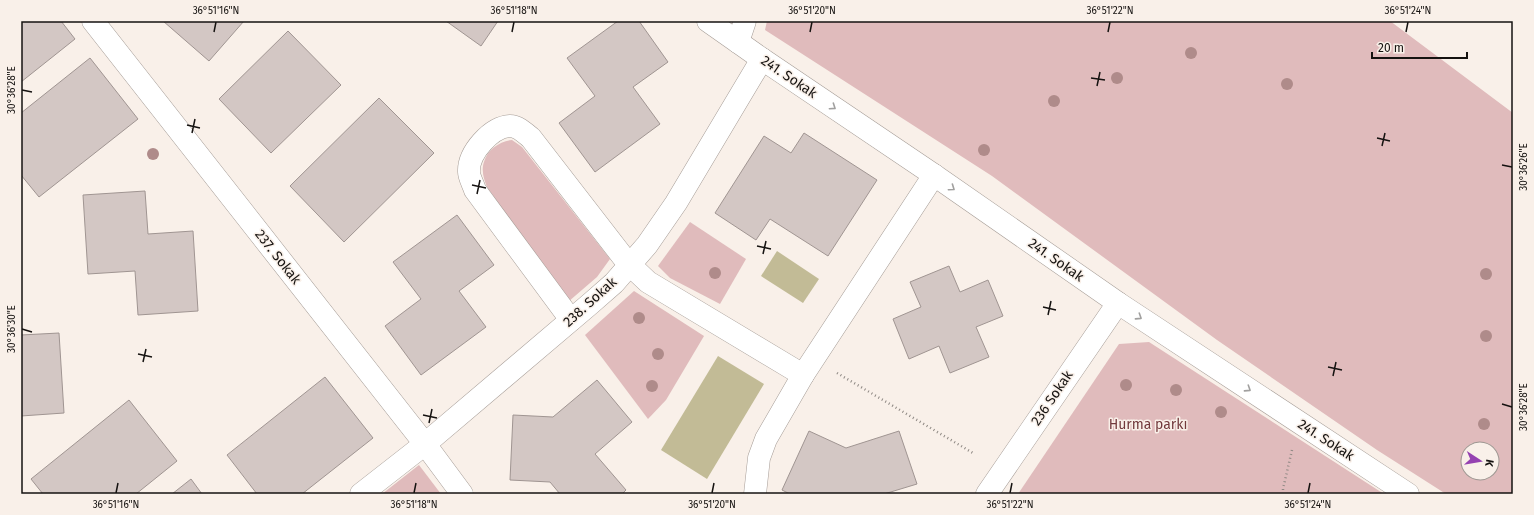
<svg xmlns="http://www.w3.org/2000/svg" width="1534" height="515" viewBox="0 0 1534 515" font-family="'Fira Sans',sans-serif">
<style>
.green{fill:#e0bbbc;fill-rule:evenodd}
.water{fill:#c2bb96}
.building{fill:#d3c7c4;stroke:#a09592}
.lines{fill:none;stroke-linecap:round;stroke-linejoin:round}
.minor-casing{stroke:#a59c96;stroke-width:23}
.path{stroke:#8f8984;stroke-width:2.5;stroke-dasharray:1 3;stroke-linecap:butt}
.minor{stroke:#fff;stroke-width:22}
.tree{fill:#af8b8a}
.oneway{stroke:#a1a09f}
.ticks{fill:none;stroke:#151210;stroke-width:1.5}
.labels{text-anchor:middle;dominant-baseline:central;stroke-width:3;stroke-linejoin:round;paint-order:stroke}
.street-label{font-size:14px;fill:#151210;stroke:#f9f0e9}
.park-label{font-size:14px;fill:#72393c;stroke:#f9f0e9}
.neatline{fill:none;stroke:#151210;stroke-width:1.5}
.ticks-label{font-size:10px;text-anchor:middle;fill:#151210}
</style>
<rect width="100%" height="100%" fill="#f9f0e9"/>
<g class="green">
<path d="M767,21H1390L1513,113V494H1446L1377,450L1217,340L992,176L765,30ZM1468,449H1492V473H1468Z"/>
<path d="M512,140L522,147L610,259L597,277L568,302L487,187C484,180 481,170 484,162C487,150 500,141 512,140Z"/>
<path d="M690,222L746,259L720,304L670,278L658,266Z"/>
<path d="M634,291L704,336L666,400L648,419L585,335Z"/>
<path d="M1149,342L1384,494H1018L1119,344Z"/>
<path d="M419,465L441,494H382Z"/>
</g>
<g class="water">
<path d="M777,251L819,279L803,303L761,276Z"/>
<path d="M718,356L764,384L707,479L661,450Z"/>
</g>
<g class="building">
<path d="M21,21H61L75,39L21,82Z"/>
<path d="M163,21H244L209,61Z"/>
<path d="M446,21H498L481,46Z"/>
<path d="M618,21H639L668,62L633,87L660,124L595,172L559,123L595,96L567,58Z"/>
<path d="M288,31L341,85L271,153L219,99Z"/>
<path d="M90,58L138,119L39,197L21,175V113Z"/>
<path d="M379,98L434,153L344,242L290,186Z"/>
<path d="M804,133L877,180L828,256L770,219L756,240L715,213L764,136L791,153Z"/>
<path d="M145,191L148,234L193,231L198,311L138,315L135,271L88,274L83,195Z"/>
<path d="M457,215L494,265L459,291L486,327L421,375L385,326L421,299L393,262Z"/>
<path d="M949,266L960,292L988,280L1003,316L976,327L989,357L950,373L939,346L909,359L893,319L921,307L910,282Z"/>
<path d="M59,333L64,413L21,416V335Z"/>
<path d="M325,377L373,438L302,494H257L227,455Z"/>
<path d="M597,380L632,422L595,454L626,490L622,494H560L550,482L510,480L513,415L553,417Z"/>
<path d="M129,400L177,461L136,494H43L31,479Z"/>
<path d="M809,431L846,448L899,431L917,484L884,494H790L782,490Z"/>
<path d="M191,479L202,494H172Z"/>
</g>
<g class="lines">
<defs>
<g id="minor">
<path d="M93,21L425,444L462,494"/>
<path d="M708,21L762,59L934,175L1118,303L1408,494"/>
<path d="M738,42L745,21"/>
<path d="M571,320L475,190C473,184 469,177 469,172C468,153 491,127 510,126C518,126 525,133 531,138L623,257L630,265L648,282L803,375L766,439L759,458L755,494"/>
<path d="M803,375L934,175"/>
<path d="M361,494L425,444L590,304L614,283L647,245L676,203L762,59"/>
<path d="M987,494L1118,303"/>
</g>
</defs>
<use href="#minor" class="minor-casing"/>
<g class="path">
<path d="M837,373L973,453"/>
<path d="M1283,494V489L1292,450"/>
</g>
<use href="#minor" class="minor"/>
</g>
<g class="tree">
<circle cx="1191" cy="53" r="6"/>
<circle cx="1117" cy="78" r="6"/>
<circle cx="1287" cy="84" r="6"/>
<circle cx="1054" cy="101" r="6"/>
<circle cx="984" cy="150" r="6"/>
<circle cx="153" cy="154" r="6"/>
<circle cx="715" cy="273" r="6"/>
<circle cx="1486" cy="274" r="6"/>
<circle cx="639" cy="318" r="6"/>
<circle cx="1486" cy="336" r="6"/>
<circle cx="658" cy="354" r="6"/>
<circle cx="1126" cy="385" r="6"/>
<circle cx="652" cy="386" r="6"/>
<circle cx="1176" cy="390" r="6"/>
<circle cx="1221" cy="412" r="6"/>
<circle cx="1484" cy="424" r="6"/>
</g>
<defs><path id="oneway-chevron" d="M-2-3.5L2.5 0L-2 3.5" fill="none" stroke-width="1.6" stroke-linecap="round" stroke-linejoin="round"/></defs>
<g class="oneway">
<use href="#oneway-chevron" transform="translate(833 107) rotate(34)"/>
<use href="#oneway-chevron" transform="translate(952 188) rotate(35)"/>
<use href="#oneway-chevron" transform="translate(1139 317) rotate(33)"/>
<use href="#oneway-chevron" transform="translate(1248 389) rotate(33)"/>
</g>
<path class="ticks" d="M214,32L216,22M512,32L514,22M810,32L812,22M1108,32L1110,22M1406,32L1408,22M1091,78L1105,80M1097,86L1100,72M22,90L32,92M187,125L200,128M192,133L195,119M1377,138L1390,141M1382,146L1385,133M1502,165L1512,167M472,185L486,188M477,194L480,180M757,246L771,249M763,254L766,241M1043,307L1056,310M1048,315L1051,301M22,329L32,332M138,354L152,357M143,362L146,349M1328,367L1342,370M1333,376L1336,362M1502,404L1512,407M423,415L437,418M429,423L432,409M116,493L118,483M414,493L416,483M712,493L714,483M1010,493L1012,483M1308,493L1310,483"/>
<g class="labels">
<g class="street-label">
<text transform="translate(789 77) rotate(34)">241. Sokak</text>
<text transform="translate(278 257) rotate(52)">237. Sokak</text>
<text transform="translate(1056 260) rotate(35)">241. Sokak</text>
<text transform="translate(590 302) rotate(-42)">238. Sokak</text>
<text transform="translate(1052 398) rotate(-56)">236 Sokak</text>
<text transform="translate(1326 440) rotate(33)">241. Sokak</text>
</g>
<g class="park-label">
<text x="1148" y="424">Hurma parkı</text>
</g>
</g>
<rect width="1534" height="515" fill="none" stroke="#f9f0e9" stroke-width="44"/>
<g transform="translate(1480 461) rotate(102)"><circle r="19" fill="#f9f0e9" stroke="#9e9792"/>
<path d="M0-3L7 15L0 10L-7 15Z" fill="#9542b1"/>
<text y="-6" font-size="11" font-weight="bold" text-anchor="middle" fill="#151210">K</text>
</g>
<path d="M1372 52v6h95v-6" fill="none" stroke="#151210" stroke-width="2"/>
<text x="1378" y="52" font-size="12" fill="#151210" stroke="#f9f0e9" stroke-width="3" paint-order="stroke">20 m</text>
<rect x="22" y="22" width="1490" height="471" class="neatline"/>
<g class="ticks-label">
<text x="216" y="14">36°51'16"N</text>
<text x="514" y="14">36°51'18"N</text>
<text x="812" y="14">36°51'20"N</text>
<text x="1110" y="14">36°51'22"N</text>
<text x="1408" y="14">36°51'24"N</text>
<text transform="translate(11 90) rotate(-90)" y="4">30°36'28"E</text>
<text transform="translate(1523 167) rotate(-90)" y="4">30°36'26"E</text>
<text transform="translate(11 329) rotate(-90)" y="4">30°36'30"E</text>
<text transform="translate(1523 407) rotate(-90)" y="4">30°36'28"E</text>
<text x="116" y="508">36°51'16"N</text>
<text x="414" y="508">36°51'18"N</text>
<text x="712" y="508">36°51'20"N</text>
<text x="1010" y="508">36°51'22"N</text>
<text x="1308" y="508">36°51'24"N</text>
</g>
</svg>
